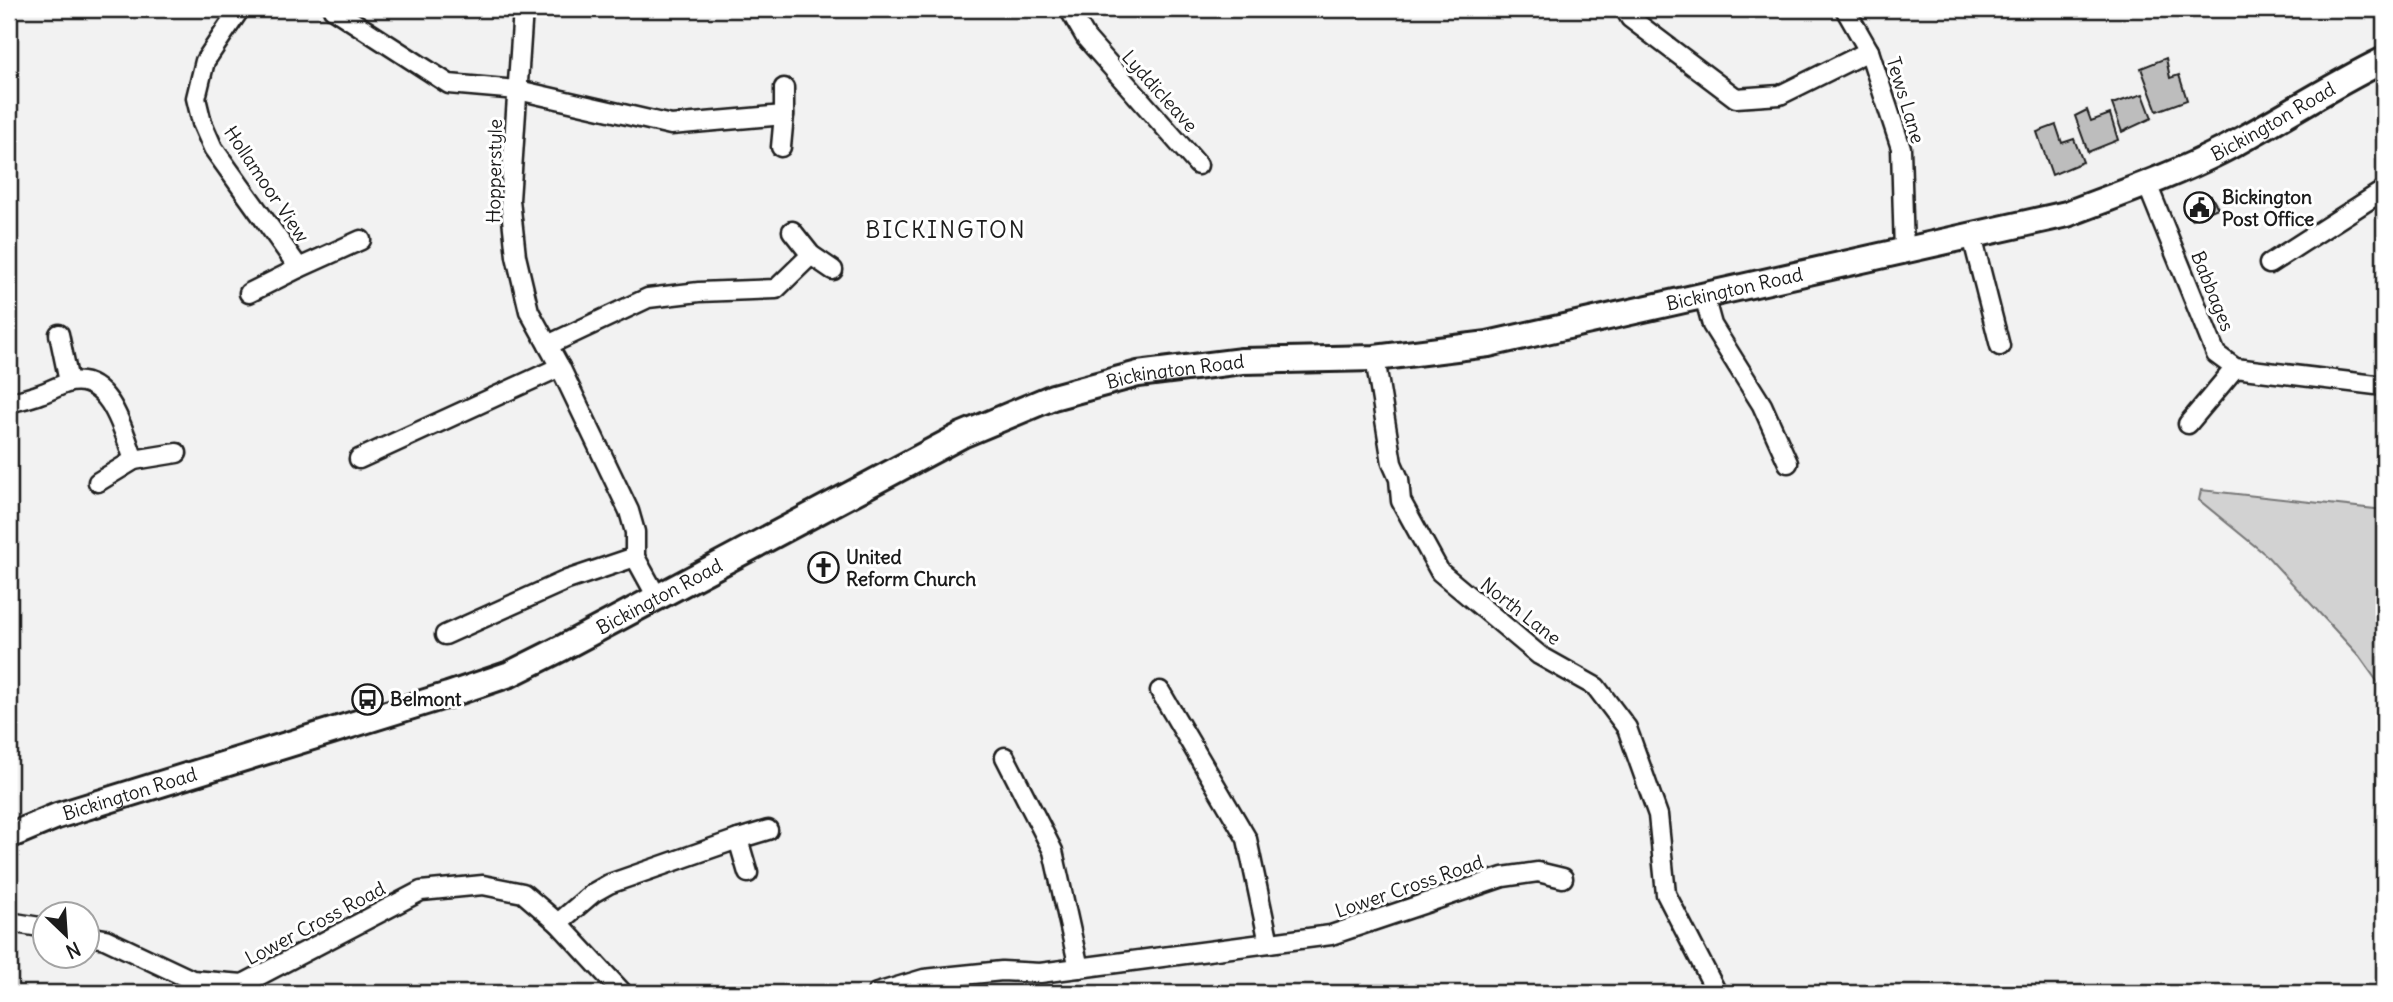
<svg xmlns="http://www.w3.org/2000/svg" width="2393" height="1002" viewBox="0 0 2393 1002" font-family="Delius,sans-serif">
<style>
.green{fill:#d2d2d2;stroke:#777;stroke-width:2}
.building{fill:#bdbdbd;stroke:#1c1c1c;stroke-width:2}
.lines{fill:none;stroke-linecap:round;stroke-linejoin:round}
.street-casing{stroke:#1c1c1c;stroke-width:23}
.secondary-casing{stroke:#1c1c1c;stroke-width:30}
.street{stroke:#fff;stroke-width:18}
.secondary{stroke:#fff;stroke-width:24}
.labels{text-anchor:middle;dominant-baseline:central;stroke-width:6;stroke-linejoin:round;paint-order:stroke}
.street-label{font-size:19px;fill:#1c1c1c;stroke:#fff}
.poi-label{font-size:19px;font-weight:bold;fill:#1c1c1c;stroke:#fff;text-anchor:start}
.quarter-label{font-size:23px;letter-spacing:2px;fill:#1c1c1c;stroke:#fff}
</style>
<rect width="100%" height="100%" fill="#f2f2f2"/>
<filter id="ink" filterUnits="userSpaceOnUse"><feTurbulence type="fractalNoise" baseFrequency=".0143" numOctaves="2"/><feDisplacementMap in="SourceGraphic" scale="14" xChannelSelector="R" yChannelSelector="G"/><feConvolveMatrix kernelMatrix="1 2 1 2 8 2 1 2 1" color-interpolation-filters="sRGB"/></filter>
<g filter="url(#ink)">
<path class="green" d="M2201,490L2384,510V691L2359,656L2266,555L2199,500Z"/>
<g class="building">
<path d="M2166,58L2170,78L2179,75L2187,100L2157,111L2141,68Z"/>
<path d="M2143,94L2152,118L2122,132L2112,104Z"/>
<path d="M2087,110L2091,121L2110,114L2118,140L2088,152L2075,116Z"/>
<path d="M2056,125L2062,143L2074,139L2083,162L2052,175L2037,132Z"/>
<path d="M2211,196L2218,208L2191,219L2186,209Z"/>
</g>
<g class="lines">
<defs>
<g id="street">
<path d="M240,9L205,61L196,98L202,123L213,148L299,268L249,293"/>
<path d="M333,9L449,84L518,90L671,125L784,115L781,147"/>
<path d="M523,9L510,200L516,256L529,311L560,367L629,511L635,532V557L657,597"/>
<path d="M1069,9L1086,38L1198,165"/>
<path d="M1625,9L1630,18L1736,98L1780,95L1869,51"/>
<path d="M1845,9L1869,51L1901,148L1904,252"/>
<path d="M784,88V115"/>
<path d="M2147,184L2216,354L2235,368L2384,386"/>
<path d="M792,231L811,255L833,270"/>
<path d="M1972,236L2000,346"/>
<path d="M2269,264L2384,190"/>
<path d="M299,268L361,240"/>
<path d="M1704,296L1712,325L1762,405L1788,463"/>
<path d="M59,334L69,382"/>
<path d="M548,345L648,298L699,292L776,289L811,255"/>
<path d="M1375,358L1392,463L1399,479L1401,501L1440,572L1539,655L1596,687L1627,728L1658,815L1666,894L1717,993"/>
<path d="M9,403C19,400 30,398 40,394C50,391 61,384 71,382C110,375 124,433 134,460"/>
<path d="M2188,424L2235,368"/>
<path d="M359,459L560,367"/>
<path d="M98,482L134,460L177,453"/>
<path d="M445,635L567,580L635,557"/>
<path d="M1160,691L1247,839L1269,943"/>
<path d="M1005,757L1053,851L1079,968"/>
<path d="M748,873L738,839L768,830"/>
<path d="M9,922L46,928"/>
<path d="M558,923L593,893L609,884L738,839"/>
<path d="M88,936L105,939L192,980L243,984L421,891L483,885L523,893L558,923L623,993"/>
<path d="M877,993L924,979L1002,971L1040,973L1331,935L1503,877L1538,872L1563,878"/>
</g>
<g id="secondary">
<path id="s1" d="M9,836L57,816L448,695L510,674L562,648L962,435L1053,397L1138,374L1242,361L1375,358L1488,344L2067,214C2119,194 2172,176 2221,151C2276,122 2328,87 2384,60"/>
</g>
</defs>
<use href="#street" class="street-casing"/>
<use href="#secondary" class="secondary-casing"/>
<use href="#street" class="street"/>
<use href="#secondary" class="secondary"/>
</g>
</g>
<defs>
<symbol id="civic-ring" viewBox="-11 -11 22 22"><circle r="9.5" fill="#fff" stroke="#1c1c1c" stroke-width="1.5"/><path d="M-.6-6.5H3V-4.5H.6V-3L4-1V1h2V6H-6V1h2V-1L-.6-3ZM-1.2 2.5V6h2.4V2.5Z" fill="#1c1c1c"/></symbol>
<symbol id="church-ring" viewBox="-11 -11 22 22"><circle r="9.5" fill="#fff" stroke="#1c1c1c" stroke-width="1.5"/><path d="M-1.2-6h2.4v3.5h3.3v2.4h-3.3V6h-2.4V-.1h-3.3v-2.4h3.3Z" fill="#1c1c1c"/></symbol>
<symbol id="bus-ring" viewBox="-11 -11 22 22"><circle r="9.5" fill="#fff" stroke="#1c1c1c" stroke-width="1.5"/><path d="M-5-6H5V4H4V6H2V4H-2V6H-4V4H-5ZM-3.5-4V0h7V-4ZM-3.5 1.2v1.5H-2V1.2ZM2 1.2v1.5H3.5V1.2Z" fill="#1c1c1c"/></symbol>
</defs>
<g fill-rule="evenodd">
<use href="#civic-ring" x="2182" y="190" width="35" height="35"/>
<use href="#church-ring" x="806" y="550" width="35" height="35"/>
<use href="#bus-ring" x="350" y="682" width="35" height="35"/>
</g>
<g class="labels">
<g class="street-label">
<text transform="translate(1160 91) rotate(48)">Lyddicleave</text>
<text transform="translate(1906 100) rotate(73)">Tews Lane</text>
<text stroke="none"><textPath href="#s1" startOffset="2396">Bickington Road</textPath></text>
<text transform="translate(494 171) rotate(-89)">Hopperstyle</text>
<text transform="translate(267 184) rotate(56)">Hollamoor View</text>
<text stroke="none"><textPath href="#s1" startOffset="1829">Bickington Road</textPath></text>
<text transform="translate(2213 291) rotate(68)">Babbages</text>
<text stroke="none"><textPath href="#s1" startOffset="1262">Bickington Road</textPath></text>
<text stroke="none"><textPath href="#s1" startOffset="695">Bickington Road</textPath></text>
<text transform="translate(1521 611) rotate(38)">North Lane</text>
<text stroke="none"><textPath href="#s1" startOffset="128">Bickington Road</textPath></text>
<text transform="translate(1409 886) rotate(-19)">Lower Cross Road</text>
<text transform="translate(315 923) rotate(-28)">Lower Cross Road</text>
</g>
<g class="poi-label">
<text x="2222" y="197">Bickington<tspan x="2222" dy="22">Post Office</tspan></text>
<text x="846" y="557">United<tspan x="846" dy="22">Reform Church</tspan></text>
<text x="390" y="699">Belmont</text>
</g>
<g class="quarter-label">
<text x="946" y="229">BICKINGTON</text>
</g>
</g>
<rect width="2393" height="1002" fill="none" stroke="#fff" stroke-width="35"/>
<rect x="18" y="18" width="2358" height="967" fill="none" stroke="#1c1c1c" stroke-width="2.5" filter="url(#ink)"/>
<g transform="translate(66 935) rotate(155)"><circle r="33" fill="#ffffff" stroke="#a4a4a4" stroke-width="2"/>
<path d="M0-5L12 26L0 18L-12 26Z" fill="#1c1c1c"/>
<text y="-10" font-size="19" font-weight="bold" text-anchor="middle" fill="#1c1c1c">N</text>
</g>
</svg>
